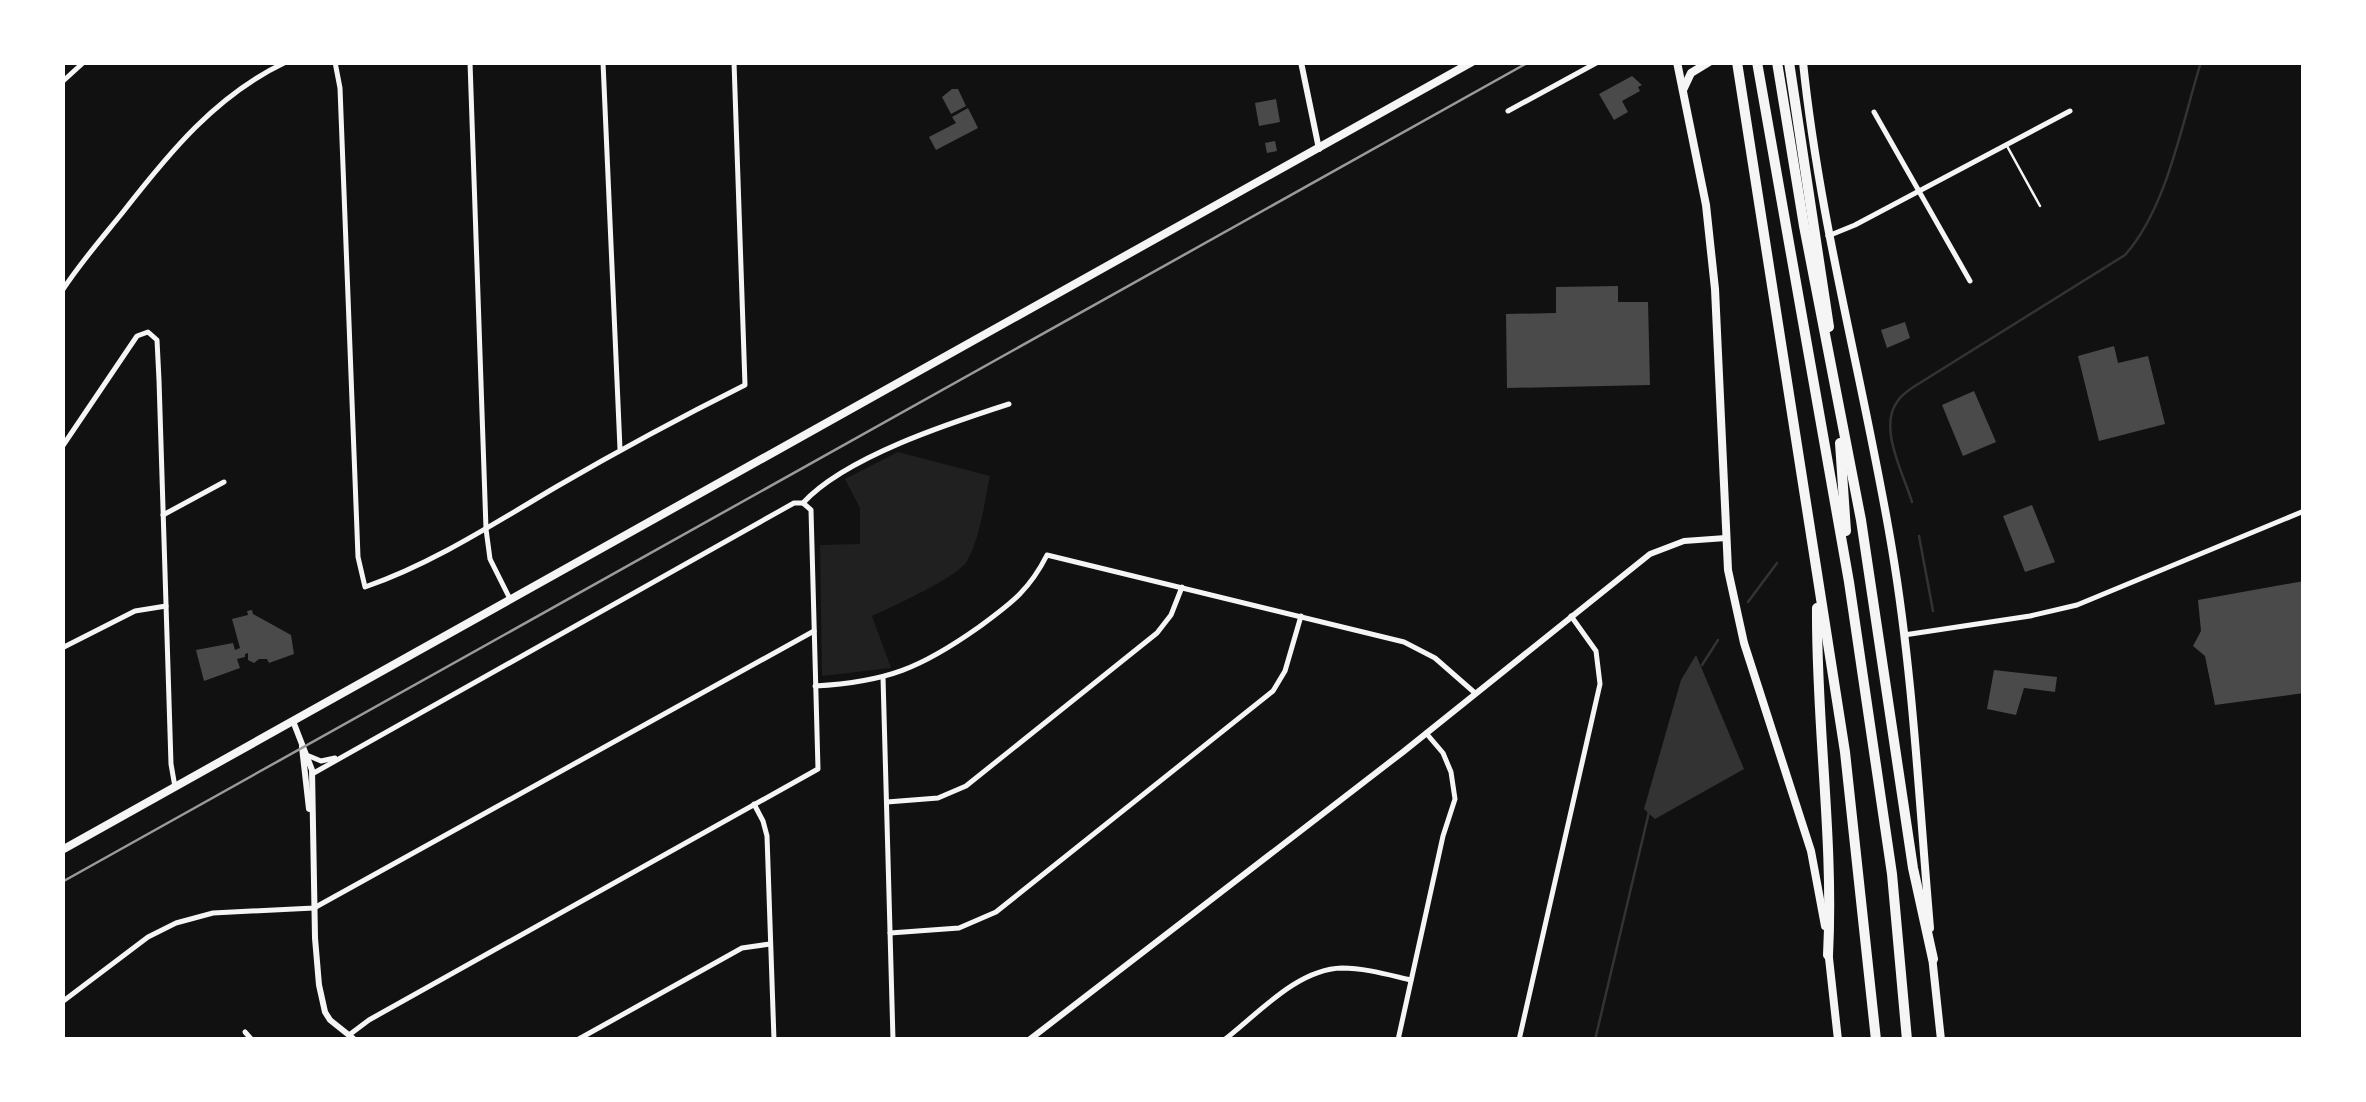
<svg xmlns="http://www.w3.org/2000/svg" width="2366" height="1102" viewBox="0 0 2366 1102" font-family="Montserrat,sans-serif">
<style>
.green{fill:#202020}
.water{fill:#333}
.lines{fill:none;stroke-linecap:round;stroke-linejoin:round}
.stream{stroke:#333;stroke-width:2.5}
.building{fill:#4a4a4a}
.service{stroke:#f5f5f5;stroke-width:2.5}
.minor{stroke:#f5f5f5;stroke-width:5}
.tertiary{stroke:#f5f5f5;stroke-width:6}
.secondary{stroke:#f5f5f5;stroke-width:8}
.motorway{stroke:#f5f5f5;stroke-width:10}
.rail{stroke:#9a9a9a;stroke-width:2.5}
</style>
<rect width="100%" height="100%" fill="#111"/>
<path class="green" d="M898,452L990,476C984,503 981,536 967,561C958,577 892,607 872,616L891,668L822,676L820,545L860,544V508L845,479Z"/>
<path class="water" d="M1696,655L1744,769L1655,819L1644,809L1681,680Z"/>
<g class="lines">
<g class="stream">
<path d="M1912,502C1904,475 1878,428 1897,402C1901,395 1909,390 1915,386L2125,255C2167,208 2182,123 2201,62"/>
<path d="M1919,536L1933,611"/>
<path d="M1748,602L1777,563"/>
<path d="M1702,665L1718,640"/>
<path d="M1595,1040L1649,812"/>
</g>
</g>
<g class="building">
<path d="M1632,76L1642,85L1638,87L1640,91L1622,101L1628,112L1614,120L1599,94Z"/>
<path d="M952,89H958L966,106L951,114L942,97Z"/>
<path d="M1276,99L1280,122L1259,126L1255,103Z"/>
<path d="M968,108L978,128L936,150L929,137L956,123L952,117Z"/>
<path d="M1275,141L1277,151L1267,153L1265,143Z"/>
<path d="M1618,286V302H1648L1650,385L1507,388L1506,314L1556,313V287Z"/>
<path d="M1905,322L1910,338L1887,348L1881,330Z"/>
<path d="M2114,346L2118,363L2148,356L2165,424L2099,441L2078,356Z"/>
<path d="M1974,391L1996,442L1963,456L1942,405Z"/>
<path d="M2032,505L2055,562L2025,572L2003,516Z"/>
<path d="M2304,581V693L2215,705L2205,656L2193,646L2201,631L2198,600Z"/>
<path d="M252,610L253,614L291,635L294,654L269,663L267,659H259L254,663L248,660V653L245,654V657L237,659L240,668L204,681L196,650L233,643L235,650L240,648L232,619L248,615L247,611Z"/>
<path d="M1994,670L2057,677L2055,692L2024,688L2016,715L1987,709Z"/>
</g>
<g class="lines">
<path class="service" d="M2007,146L2040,206"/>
<g class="minor">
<path d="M335,62L340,88L358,557L365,587C432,564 495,523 556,487C618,451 681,417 745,385L734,62"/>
<path d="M470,62L486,529L490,559L510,599"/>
<path d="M603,62L620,449"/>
<path d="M62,82L84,62"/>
<path d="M1508,111L1598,62"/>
<path d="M1874,112L1970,281"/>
<path d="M1828,236L1855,225L2070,111"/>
<path d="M62,291C80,263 102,238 123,212C169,153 216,95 286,62"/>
<path d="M62,447L137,336L148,332L157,340L159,380L171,764L175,787"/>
<path d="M163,515L224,482"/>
<path d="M1904,635L2030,616L2077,605L2304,511"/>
<path d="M62,648L135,611L166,606"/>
<path d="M883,677L893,1040"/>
<path d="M815,686C887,682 921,668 979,627C1010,604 1029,591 1047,555L1404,642L1435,658L1475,693"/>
<path d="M309,756L321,761L335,758"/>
<path d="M312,774L794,503H803C845,457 950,423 1009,404"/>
<path d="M887,802L938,798L966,786L1157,633L1171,615L1182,587"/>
<path d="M754,804L763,821L767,836L774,1040"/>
<path d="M890,933L959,928L996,912L1273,691L1285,671L1301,616"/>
<path d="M62,1002L148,937L176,923L213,913L314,908L814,631"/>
<path d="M245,1032L252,1040"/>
<path d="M349,1035L369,1020L818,769L811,510L803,503"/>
<path d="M577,1040L742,948L770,944"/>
<path d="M1224,1040C1258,1014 1297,969 1342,968C1365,968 1389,975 1411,980"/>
<path d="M1398,1040L1443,836L1455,799L1451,772L1443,753L1426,733"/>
<path d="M1519,1040L1600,684L1596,651L1571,616"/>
</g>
<g class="tertiary">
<path d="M1301,62L1319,149"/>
<path d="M293,721L312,770L315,938L319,985L325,1012L330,1020L355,1040"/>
<path d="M302,747L309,809"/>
<path d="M1029,1040L1403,752L1650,554L1684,541L1726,538"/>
</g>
<g class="secondary">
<path d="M1677,62L1706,205L1715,289L1728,570L1744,643L1811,851L1825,926"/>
<path d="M1803,62C1820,227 1865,386 1892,549C1913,674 1919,801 1930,928"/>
<path d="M1683,90L1691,73L1709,62"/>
<path d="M62,850L1472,62"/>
<path d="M1828,949L1838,1040"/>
<path d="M1932,956L1941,1040"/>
</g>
<g class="motorway">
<path d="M1737,62L1845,752L1876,1040"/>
<path d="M1757,62L1849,582L1892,874L1907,1040"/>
<path d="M1777,62L1804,226L1861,520L1913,868L1933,959"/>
<path d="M1789,62L1829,327"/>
<path d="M1840,443L1846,531"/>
<path d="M1817,608C1816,724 1834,839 1828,955"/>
</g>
<path class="rail" d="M62,882L1529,62"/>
</g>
<rect width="2366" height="1102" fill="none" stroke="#ffffff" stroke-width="130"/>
</svg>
